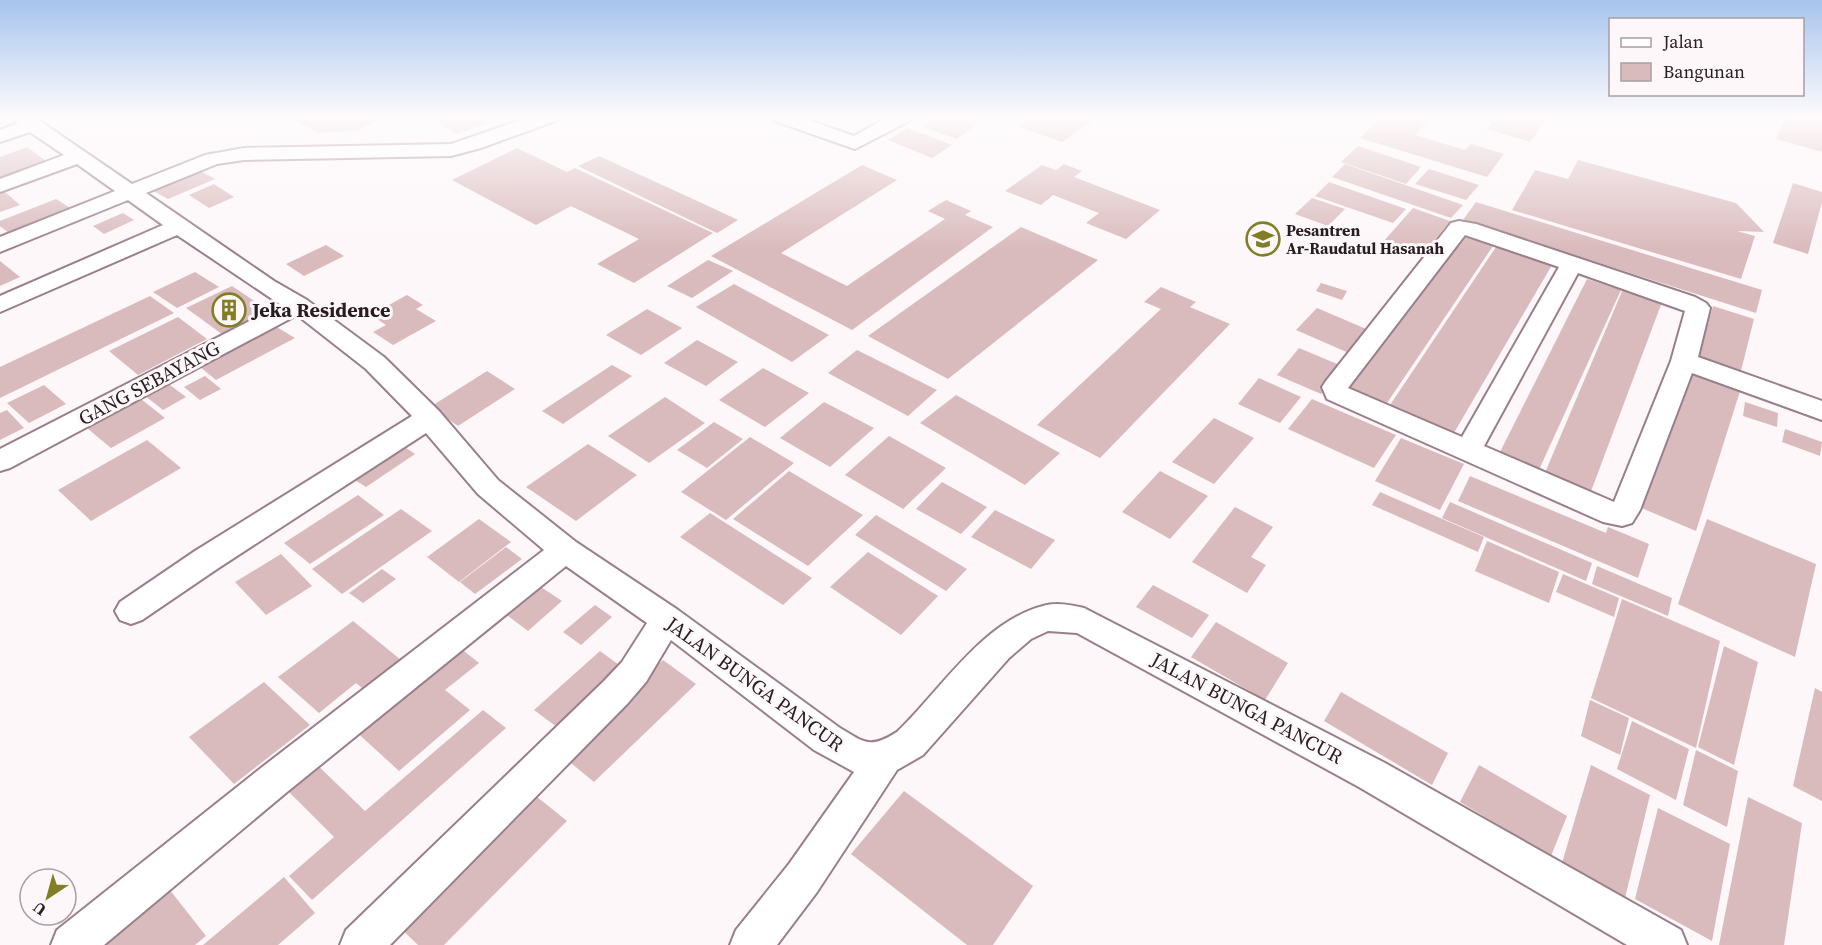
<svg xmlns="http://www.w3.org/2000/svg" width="1822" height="945" viewBox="0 0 1822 945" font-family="'Source Serif 4',serif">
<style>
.building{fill:#dabbbd}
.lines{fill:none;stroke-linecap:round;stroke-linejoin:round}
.street-casing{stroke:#997f8b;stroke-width:4}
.street{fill:#fff;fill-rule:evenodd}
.labels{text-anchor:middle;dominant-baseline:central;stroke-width:6;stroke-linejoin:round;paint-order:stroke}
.far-poi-label{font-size:16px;font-weight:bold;fill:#261c21;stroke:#fdf7f9;text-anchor:start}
.poi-label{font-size:20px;font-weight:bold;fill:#261c21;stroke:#fdf7f9;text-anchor:start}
.street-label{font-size:20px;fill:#261c21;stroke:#fdf7f9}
</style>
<rect width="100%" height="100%" fill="#fdf7f9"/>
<g class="building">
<path d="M299,117H336L343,120L353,117H375L381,120L358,130L319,133L292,120Z"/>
<path d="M433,117H481L489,123L456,134Z"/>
<path d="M938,117H953L976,125L957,139L923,127Z"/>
<path d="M1031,117H1098L1062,142L1017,126Z"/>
<path d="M1381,117H1431L1415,135L1465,150L1471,144L1504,154L1487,177L1360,138Z"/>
<path d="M1541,117L1547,119L1530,142L1487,129L1492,122L1477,118Z"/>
<path d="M1786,117H1822V152L1776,139Z"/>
<path d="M908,128L952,145L932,158L888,140Z"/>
<path d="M1358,146L1421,167L1406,184L1341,162Z"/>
<path d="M27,147L49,163L0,181V157Z"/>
<path d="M517,148L567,172L575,168L713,233L634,283L597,264L639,239L571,206L536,225L452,180Z"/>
<path d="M599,156L706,205L738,220L717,233L578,166Z"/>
<path d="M1578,160L1736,203L1764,232L1737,231L1755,236L1741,279L1512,210L1535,170L1568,179Z"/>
<path d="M1064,164L1082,171L1074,177L1160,210L1126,239L1086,223L1099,213L1053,195L1041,205L1005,191L1042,165L1056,170Z"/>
<path d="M1345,164L1463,205L1451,218L1332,177Z"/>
<path d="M862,165L897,180L781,253L847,286L945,219L928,211L946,200L971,211L965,215L993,227L852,330L711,256Z"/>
<path d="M1429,169L1479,185L1466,200L1415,184Z"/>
<path d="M199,170L215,179L168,199L152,190Z"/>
<path d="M1329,182L1406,209L1393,223L1315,196Z"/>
<path d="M1793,183L1822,192V202L1808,254L1773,243Z"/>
<path d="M214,184L234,197L209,208L189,195Z"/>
<path d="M5,192L20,205L0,212V194Z"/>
<path d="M1312,198L1345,209L1328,226L1295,214Z"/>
<path d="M56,199L75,211L14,237L0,226V221Z"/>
<path d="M1476,202L1762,290L1756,313L1463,220Z"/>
<path d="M1413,208L1450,221L1422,255L1384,241Z"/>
<path d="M123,213L134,220L104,234L93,226Z"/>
<path d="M1021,227L1098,260L948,379L868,336Z"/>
<path d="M1460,235L1493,246L1383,409L1345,393Z"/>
<path d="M326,245L344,256L304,276L286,264Z"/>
<path d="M1496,247L1552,265L1451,438L1386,411Z"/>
<path d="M708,260L733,271L692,298L667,286Z"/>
<path d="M0,261L20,277L0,286Z"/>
<path d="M195,272L219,287L177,308L153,292Z"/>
<path d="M1587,279L1621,290L1538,472L1498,456Z"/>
<path d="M1321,283L1347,291L1342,300L1316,291Z"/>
<path d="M734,284L829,335L792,362L696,307Z"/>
<path d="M232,286L272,313L226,337L186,308Z"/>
<path d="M1161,287L1196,302L1190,307L1230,324L1100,458L1037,425L1161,309L1144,302Z"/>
<path d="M1623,289L1662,302L1590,494L1544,475Z"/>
<path d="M407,295L423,305L416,309L436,321L393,345L373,332L386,325L371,315Z"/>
<path d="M150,296L174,313L0,398V367Z"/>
<path d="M1713,306L1754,319L1741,371L1698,357Z"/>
<path d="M1317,308L1371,331L1351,354L1296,330Z"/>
<path d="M647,309L682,328L641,355L606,335Z"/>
<path d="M178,317L207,339L138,375L109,351Z"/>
<path d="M270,323L295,338L216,380L194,362Z"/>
<path d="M697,340L738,362L706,386L664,363Z"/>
<path d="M1299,348L1342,366L1321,394L1277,375Z"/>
<path d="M857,350L937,390L908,416L828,373Z"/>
<path d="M612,365L632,376L563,424L542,411Z"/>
<path d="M763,368L809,393L765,427L719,400Z"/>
<path d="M1690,370L1741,388L1696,531L1639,507Z"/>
<path d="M487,371L515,389L458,426L430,407Z"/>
<path d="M205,376L221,389L200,400L184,387Z"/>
<path d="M1259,378L1301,397L1280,423L1238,404Z"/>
<path d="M162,379L186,397L163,410L139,391Z"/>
<path d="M44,385L66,404L29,423L7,403Z"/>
<path d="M956,395L1060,453L1025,485L920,423Z"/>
<path d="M665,397L705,423L649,463L608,436Z"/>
<path d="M141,399L165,418L111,448L87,428Z"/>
<path d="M1312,399L1396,435L1374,468L1288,429Z"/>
<path d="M824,402L874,428L830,467L780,438Z"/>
<path d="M1745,402L1778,413L1777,427L1743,416Z"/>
<path d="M7,410L24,428L0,440V413Z"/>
<path d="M1214,418L1254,438L1214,484L1172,462Z"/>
<path d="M714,422L743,439L707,468L677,450Z"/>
<path d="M1785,429L1822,442L1820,456L1782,442Z"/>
<path d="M889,436L946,468L903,509L845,475Z"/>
<path d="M750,437L794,463L726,520L681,492Z"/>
<path d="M1401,438L1464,464L1440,510L1375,481Z"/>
<path d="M147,440L181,468L91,521L58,490Z"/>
<path d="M400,444L415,454L366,487L350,477Z"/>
<path d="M588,444L637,475L576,521L526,487Z"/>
<path d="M789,471L863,515L808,566L733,519Z"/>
<path d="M1160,471L1208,496L1170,539L1122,512Z"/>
<path d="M1470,476L1606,533L1608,527L1649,544L1638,578L1458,501Z"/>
<path d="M942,482L987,507L961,534L916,509Z"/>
<path d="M1380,492L1484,537L1478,552L1372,505Z"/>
<path d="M358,495L384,515L310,564L284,543Z"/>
<path d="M1450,502L1592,563L1586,581L1442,518Z"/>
<path d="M1235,507L1273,527L1251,557L1266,565L1247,593L1192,562Z"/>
<path d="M401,509L432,531L342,594L312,569Z"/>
<path d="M995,510L1055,540L1031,569L971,537Z"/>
<path d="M710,513L812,578L783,605L680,537Z"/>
<path d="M876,515L967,569L946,591L855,535Z"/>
<path d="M479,519L511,542L459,582L427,557Z"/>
<path d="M1707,519L1816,564L1795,657L1678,604Z"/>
<path d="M1487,541L1559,572L1549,603L1475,571Z"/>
<path d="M506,547L522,559L475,594L460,582Z"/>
<path d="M868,552L938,596L901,635L830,587Z"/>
<path d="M281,554L312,586L266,615L235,582Z"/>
<path d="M1597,566L1672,598L1668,616L1592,584Z"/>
<path d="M382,569L396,579L363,603L349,593Z"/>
<path d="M1563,574L1619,598L1614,617L1556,592Z"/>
<path d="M538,585L562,601L528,631L504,613Z"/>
<path d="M1153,585L1209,615L1192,638L1136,607Z"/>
<path d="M1622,599L1720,641L1696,748L1591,698Z"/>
<path d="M595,605L612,617L581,645L563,632Z"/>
<path d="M353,621L406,664L368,693L356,683L319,713L278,677Z"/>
<path d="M1216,622L1288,663L1265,700L1191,657Z"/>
<path d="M454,643L479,663L445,690L470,710L399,771L351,727Z"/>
<path d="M1724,646L1758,662L1734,765L1698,747Z"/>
<path d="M600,651L626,670L561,730L534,710Z"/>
<path d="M663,660L696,684L594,782L560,754Z"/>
<path d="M264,682L310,725L234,784L189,737Z"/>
<path d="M1815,688L1822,692V801L1793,786Z"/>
<path d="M1341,692L1448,753L1432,785L1324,721Z"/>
<path d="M1590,700L1629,718L1620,755L1581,736Z"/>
<path d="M483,710L506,728L312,900L289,876L334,837L281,784L311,759L365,811Z"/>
<path d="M1632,721L1689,749L1676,800L1617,769Z"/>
<path d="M1696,750L1738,771L1727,827L1683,805Z"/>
<path d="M1479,765L1567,816L1551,856L1460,802Z"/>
<path d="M1591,765L1650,795L1625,898L1562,863Z"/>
<path d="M904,791L1033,886L993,945H967L851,854Z"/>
<path d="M531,792L567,821L444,945H418L394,922Z"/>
<path d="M1748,797L1802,823L1784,945H1719Z"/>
<path d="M1658,808L1730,844L1712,941L1635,899Z"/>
<path d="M284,877L315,913L278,945H203Z"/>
<path d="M162,880L206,936L195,945H79Z"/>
</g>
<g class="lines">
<defs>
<g id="street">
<path d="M12,117H34L132,184L205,155L244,148L451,144L530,117H557L555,121L481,148L451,156L244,160L217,164L146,193L274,281L307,300L384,357L439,411L498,480L576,542L678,610L840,728C865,743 870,749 897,732C941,690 982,622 1043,606C1056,602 1071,605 1084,608L1385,763L1681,930L1687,945H1627L1359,787L1077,633L1048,631L1031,639L1009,658L923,755L897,770L817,892L777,945H730L736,930L789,864L854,772L814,750L671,640L646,682L628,703L390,945H340L346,930L604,681L622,662L647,623L566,566L287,792L104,945H51L57,930L261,768L544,550L478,494L426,433L217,569L142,620L131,624L120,620L115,611L120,602L195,551L412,416L366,369L297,315L10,468L0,471V449L281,305L177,235L0,312V296L163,225L128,200L0,252V237L115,191L77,164L0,192V179L64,155L30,132L0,142V130L18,123Z"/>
<path d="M773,117H800L854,136L888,117H911L909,121L855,149L775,121Z"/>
<path d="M1459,221L1476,224L1695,297L1706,303L1710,308L1698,357L1822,401V420L1692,373L1640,510L1632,523L1622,526L1603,522L1327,399L1322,387L1326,381L1451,223ZM1465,235L1559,267L1462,437L1348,388ZM1578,273L1685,311L1671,361L1614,502L1484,446Z"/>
</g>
</defs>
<use href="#street" class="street-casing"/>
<use href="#street" class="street"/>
</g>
<linearGradient id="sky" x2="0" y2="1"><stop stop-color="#a7c4ee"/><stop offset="0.47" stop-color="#fefbfc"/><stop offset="1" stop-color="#fefbfc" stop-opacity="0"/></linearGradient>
<rect width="1822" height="249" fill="url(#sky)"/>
<defs>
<symbol id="school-ring" viewBox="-11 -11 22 22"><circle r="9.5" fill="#fdf7f9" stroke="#827e26" stroke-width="1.5"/><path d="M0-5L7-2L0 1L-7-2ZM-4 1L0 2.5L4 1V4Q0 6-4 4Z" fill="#827e26"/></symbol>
<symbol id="building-ring" viewBox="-11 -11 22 22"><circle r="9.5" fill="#fdf7f9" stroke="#827e26" stroke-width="1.5"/><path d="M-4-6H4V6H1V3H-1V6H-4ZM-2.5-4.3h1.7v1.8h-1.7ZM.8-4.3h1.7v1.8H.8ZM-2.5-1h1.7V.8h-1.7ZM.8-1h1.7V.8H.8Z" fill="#827e26"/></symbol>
</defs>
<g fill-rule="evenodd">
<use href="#school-ring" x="1244" y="220" width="38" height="38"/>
<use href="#building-ring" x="210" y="291" width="38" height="38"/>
</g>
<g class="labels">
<g class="far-poi-label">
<text x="1286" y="230">Pesantren<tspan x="1286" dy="18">Ar-Raudatul Hasanah</tspan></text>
</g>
<g class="poi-label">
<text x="252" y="310">Jeka Residence</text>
</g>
<g class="street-label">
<text transform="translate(149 383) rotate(-28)">GANG SEBAYANG</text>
<text transform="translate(755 684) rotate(36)">JALAN BUNGA PANCUR</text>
<text transform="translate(1247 708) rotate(28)">JALAN BUNGA PANCUR</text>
</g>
</g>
<rect x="1609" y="18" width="195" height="78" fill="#fdf7f9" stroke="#a79fa3" stroke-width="1.5"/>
<rect x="1621" y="38" width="30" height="9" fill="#ffffff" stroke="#a79fa3" stroke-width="1.5"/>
<text x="1663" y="48" font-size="18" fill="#261c21">Jalan</text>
<rect x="1621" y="63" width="30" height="18" fill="#dabbbd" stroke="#a79fa3" stroke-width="1.5"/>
<text x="1663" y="78" font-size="18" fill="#261c21">Bangunan</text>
<g transform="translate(48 897) rotate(216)"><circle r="28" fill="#fdf7f9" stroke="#a79fa3" stroke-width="1.5"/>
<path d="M0-4.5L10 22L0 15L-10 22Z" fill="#827e26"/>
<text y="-9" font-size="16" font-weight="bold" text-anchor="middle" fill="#261c21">U</text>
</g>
</svg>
